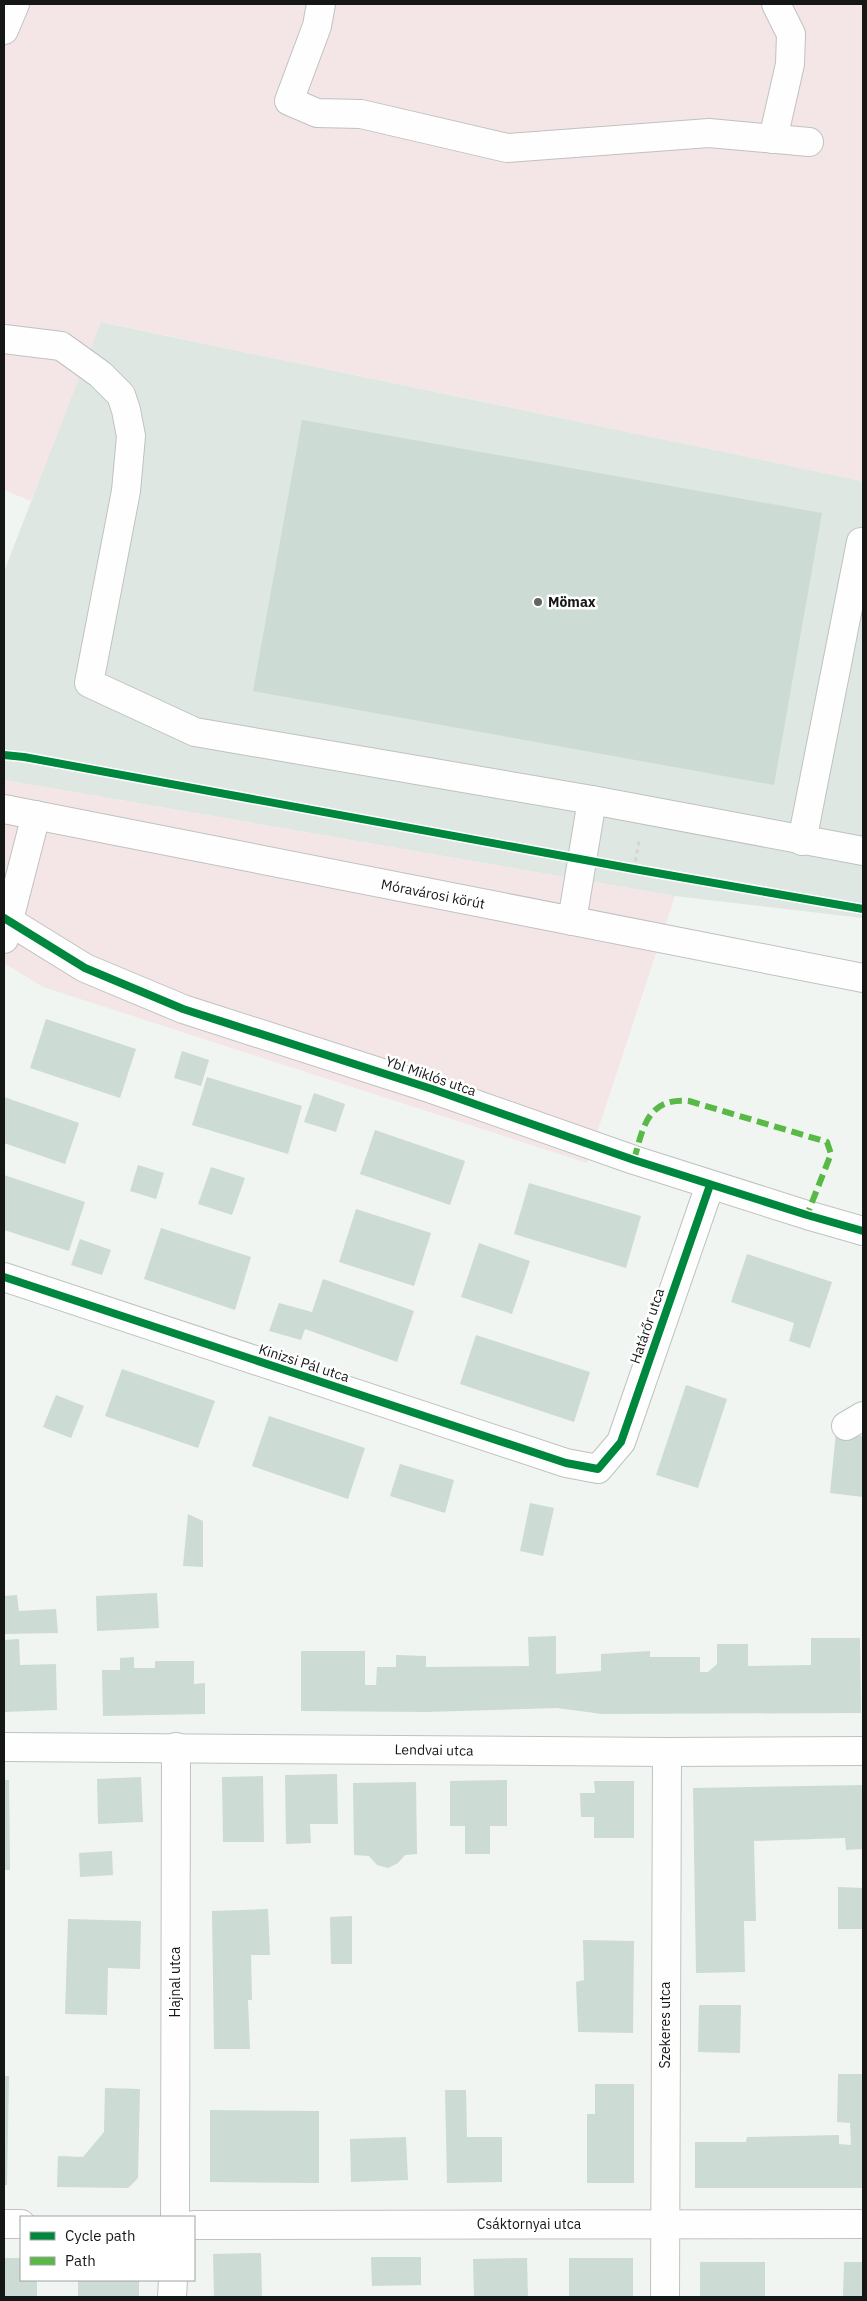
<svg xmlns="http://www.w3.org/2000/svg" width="867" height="2301" viewBox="0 0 867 2301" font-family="'IBM Plex Sans',sans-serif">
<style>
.built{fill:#dee7e2}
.green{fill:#f4e6e6}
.building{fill:#ccdbd3}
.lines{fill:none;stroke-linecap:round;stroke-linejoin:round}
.minor-casing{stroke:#bfc2c0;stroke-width:30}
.major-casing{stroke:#bfc2c0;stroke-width:30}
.path{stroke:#d4d5d4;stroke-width:3;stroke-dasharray:4 4;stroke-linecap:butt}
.minor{stroke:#fdfefd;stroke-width:28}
.major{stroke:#fdfefd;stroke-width:28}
.quiet{stroke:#58b947;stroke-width:6;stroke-dasharray:12 6;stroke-linecap:butt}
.cycleway-casing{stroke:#fff;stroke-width:11}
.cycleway{stroke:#00873e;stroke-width:8}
.poi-dot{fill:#626563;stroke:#fff;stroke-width:2}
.labels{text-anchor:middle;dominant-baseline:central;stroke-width:5;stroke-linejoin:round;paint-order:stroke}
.poi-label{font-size:14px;font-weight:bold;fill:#151716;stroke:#fff;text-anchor:start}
.street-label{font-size:14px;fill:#151716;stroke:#fff}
</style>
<rect width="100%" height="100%" fill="#f0f5f2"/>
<path class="built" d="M100,322L863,481V918L675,896L4,780V572Z"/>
<g class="green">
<path d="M4,4H863V481L101,322L31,501L4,490Z"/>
<path d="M4,780L675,896L587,1163L43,987L4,963Z"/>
</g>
<g class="building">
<path d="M302,420L822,513L774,785L253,691Z"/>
<path d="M46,1019L136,1049L120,1098L30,1068Z"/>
<path d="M182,1051L209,1060L201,1086L174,1078Z"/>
<path d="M207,1077L302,1106L288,1154L192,1125Z"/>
<path d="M314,1093L345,1104L336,1132L304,1122Z"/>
<path d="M4,1097L79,1123L65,1164L4,1143Z"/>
<path d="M375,1130L465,1161L450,1205L360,1174Z"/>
<path d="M138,1165L164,1173L156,1199L130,1191Z"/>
<path d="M211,1167L245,1178L232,1215L198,1204Z"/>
<path d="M4,1175L85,1202L69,1251L4,1230Z"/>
<path d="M529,1183L641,1216L626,1268L514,1234Z"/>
<path d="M356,1209L431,1233L414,1286L339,1262Z"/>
<path d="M161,1228L251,1257L235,1310L144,1279Z"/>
<path d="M80,1239L111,1250L102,1275L71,1265Z"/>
<path d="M479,1243L530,1261L512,1314L461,1297Z"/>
<path d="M747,1254L832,1282L810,1348L789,1341L794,1323L731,1302Z"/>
<path d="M323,1279L414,1311L397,1362L305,1329L301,1340L269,1331L279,1303L312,1312Z"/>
<path d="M476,1335L590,1372L574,1422L460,1384Z"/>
<path d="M122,1369L215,1401L198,1448L105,1416Z"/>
<path d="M686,1385L727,1399L698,1488L656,1475Z"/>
<path d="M56,1395L84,1406L71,1438L43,1427Z"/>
<path d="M269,1416L365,1448L348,1499L252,1466Z"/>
<path d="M836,1433L863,1436V1497L830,1493Z"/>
<path d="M400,1464L454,1480L445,1513L390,1496Z"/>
<path d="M530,1503L554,1508L543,1556L520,1551Z"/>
<path d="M188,1514L203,1521V1567L183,1566Z"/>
<path d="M157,1593L159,1628L97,1631L96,1596Z"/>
<path d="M17,1595L19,1611L56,1609L58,1633L4,1634V1596Z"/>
<path d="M556,1636V1674L601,1671V1654L650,1651V1657H700V1672H708L717,1664V1644H748V1666L811,1665V1638H860L861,1713L602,1714L557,1708L426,1712L301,1711V1651H365V1685H376L377,1667H396V1655L426,1656V1667L529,1666L528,1637Z"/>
<path d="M19,1639L20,1665L56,1664L57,1710L4,1712V1640Z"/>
<path d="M134,1657V1668H155V1661H194V1684L205,1683V1714L103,1716L102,1670H120V1658Z"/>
<path d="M337,1774L338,1824H310L311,1843L286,1844L285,1775Z"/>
<path d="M263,1776L264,1842H223L222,1777Z"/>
<path d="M141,1777L143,1822L98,1824L97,1779Z"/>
<path d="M4,1780H9L10,1870H4Z"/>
<path d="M507,1780V1826H490V1854H465V1826H450V1781Z"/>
<path d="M594,1781H634V1838H594V1817H581L580,1793H595Z"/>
<path d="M416,1782L417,1854L405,1855L398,1863L388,1868L377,1865L369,1856L354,1855L353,1783Z"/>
<path d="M863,1785V1849L846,1850L845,1838L754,1841L756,1921H744L745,1972L696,1973L693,1788Z"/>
<path d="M112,1851L113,1875L80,1877L79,1853Z"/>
<path d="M838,1887L863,1888V1929H838Z"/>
<path d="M268,1909L270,1955H251L252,2000H248L250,2049H214L212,1911Z"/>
<path d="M352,1916V1964H331L330,1917Z"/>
<path d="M68,1919L141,1921L140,1969L108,1968L107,2015L65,2014Z"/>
<path d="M583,1940L634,1941L633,2033L578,2032L576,1982L584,1980Z"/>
<path d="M699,2005H741L740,2053L698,2052Z"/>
<path d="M838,2074H863V2188H695V2142H746L747,2137L839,2135V2144L851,2145L850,2123L837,2122Z"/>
<path d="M4,2076H9L7,2185H4Z"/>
<path d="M595,2084H634V2183H587V2114H595Z"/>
<path d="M105,2088L140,2089L138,2178L128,2188L57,2187L58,2156L83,2157L104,2132Z"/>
<path d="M445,2090H466L467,2137H502V2182L447,2183Z"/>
<path d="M210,2110L319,2111V2183L210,2182Z"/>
<path d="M406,2137L408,2180L351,2182L350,2139Z"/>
<path d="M261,2253L262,2297H214L213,2254Z"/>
<path d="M371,2257H421V2285L372,2286Z"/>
<path d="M4,2258H21V2280H37V2297H4Z"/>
<path d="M527,2258L528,2297H474L473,2259Z"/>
<rect x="569" y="2258" width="64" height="39"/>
<rect x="700" y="2262" width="65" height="35"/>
<path d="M844,2262H863V2297H843Z"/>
<rect x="78" y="2280" width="61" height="17"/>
</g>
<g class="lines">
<defs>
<g id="minor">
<path d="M321,4L317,26L289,101L317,113L361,114L507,148L709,133L809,142"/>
<path d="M4,30L15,4"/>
<path d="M773,139L790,64L791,34L776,4"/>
<path d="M4,339L61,346L100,374L121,395L126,410L131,436L126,491L89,683L195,732L592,800"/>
<path d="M802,841L861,542L863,543"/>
<path d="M4,918L85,968L183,1009L432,1089L634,1160L807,1215L863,1231"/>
<path d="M572,921L592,800L863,851"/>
<path d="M4,939L36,815"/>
<path d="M4,1277L566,1463L598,1469L621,1442L710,1185"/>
<path d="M846,1426L863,1416"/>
<path d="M4,1747L667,1752L863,1751"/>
<path d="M175,2217L176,1747"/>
<path d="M4,2224H21"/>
<path d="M194,2225L863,2224"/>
<path d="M172,2297L173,2280"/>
<path d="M665,2297L667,1752"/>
</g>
<path id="major" d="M4,809L863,978"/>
</defs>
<use href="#minor" class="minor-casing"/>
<use href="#major" class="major-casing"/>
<path class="path" d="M634,869L639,841"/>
<use href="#minor" class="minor"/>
<use href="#major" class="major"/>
<path class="quiet" d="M634,1160C643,1128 647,1097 689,1101L827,1142L831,1154L807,1215"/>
<defs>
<g id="cycleway">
<path d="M4,755L24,757L634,869L863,909"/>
<path d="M4,918L85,968L183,1009L432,1089L634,1160L807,1215L863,1231"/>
<path d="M4,1277L566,1463L598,1469L621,1442L710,1185"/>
</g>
</defs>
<use href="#cycleway" class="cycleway-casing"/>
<use href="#cycleway" class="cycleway"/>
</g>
<circle class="poi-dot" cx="538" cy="602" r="5"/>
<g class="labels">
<g class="poi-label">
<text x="548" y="602">Mömax</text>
</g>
<g class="street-label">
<text transform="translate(433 894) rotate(11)">Móravárosi körút</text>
<text transform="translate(431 1076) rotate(19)">Ybl Miklós utca</text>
<text transform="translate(647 1326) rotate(-71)">Határőr utca</text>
<text transform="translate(304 1363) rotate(18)">Kinizsi Pál utca</text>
<text transform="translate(434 1750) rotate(1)">Lendvai utca</text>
<text transform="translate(175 1982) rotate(-90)">Hajnal utca</text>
<text transform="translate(665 2025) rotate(-90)">Szekeres utca</text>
<text x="529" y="2224">Csáktornyai utca</text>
</g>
</g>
<rect width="867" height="2301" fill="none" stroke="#151716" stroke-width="10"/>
<rect x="20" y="2216" width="175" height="65" fill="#ffffff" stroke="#a1a2a2"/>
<rect x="30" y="2232" width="25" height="8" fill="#00873e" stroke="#a1a2a2"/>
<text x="65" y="2241" font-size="15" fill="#151716">Cycle path</text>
<rect x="30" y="2257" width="25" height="8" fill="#58b947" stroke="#a1a2a2"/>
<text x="65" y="2266" font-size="15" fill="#151716">Path</text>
</svg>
